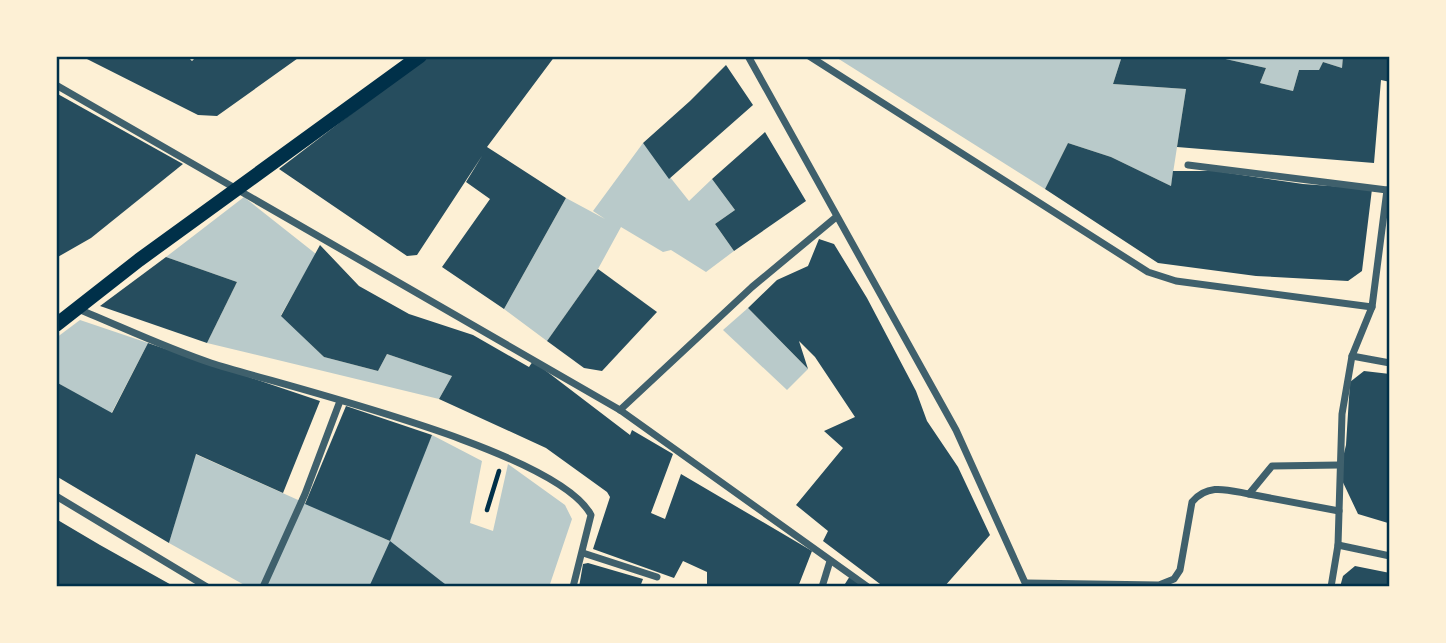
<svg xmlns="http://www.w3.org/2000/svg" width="1446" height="643" viewBox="0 0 1446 643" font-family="'Roboto Condensed',sans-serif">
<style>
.green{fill:#b9caca}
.building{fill:#264d5e}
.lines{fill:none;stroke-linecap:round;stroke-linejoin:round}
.path{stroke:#003049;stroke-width:4.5}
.minor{stroke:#3f606c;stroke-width:7}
.secondary{stroke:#003049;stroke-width:14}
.neatline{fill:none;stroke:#003049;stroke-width:2.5}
</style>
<rect width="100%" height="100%" fill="#fdf0d5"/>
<g class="green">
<path d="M834,56H1122L1113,84L1186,89L1171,186L1111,157L1068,143L1045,189Z"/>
<path d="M1212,56H1343L1342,68L1323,62L1319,70H1299L1293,91L1260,83L1266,68Z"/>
<path d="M643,143L689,201L712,179L735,210L715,224L734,251L706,272L671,250L663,252L621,227L598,269L547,341L504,309L566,198L605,219L593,211Z"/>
<path d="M244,197L316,254L281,315L324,357L378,371L387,354L452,376L439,399L207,343L237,282L166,257Z"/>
<path d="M748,308L808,369L787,390L723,330Z"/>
<path d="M80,320L148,343L111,414L56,382V338Z"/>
<path d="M432,435L482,461L470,523L493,531L508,464L565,505L572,519L549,587H248L169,543L195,454L390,541L401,500Z"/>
</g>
<g class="building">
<path d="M81,56H187L192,61L197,56H301L217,116L198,115Z"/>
<path d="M427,56H555L487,147L566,198L504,309L442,267L490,199L466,182L482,156L417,255L407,256L279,169Z"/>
<path d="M1122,56H1212L1266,68L1260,83L1293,91L1299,70H1319L1323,62L1342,68L1343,56H1390V82L1381,80L1374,163L1177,147L1186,89L1113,84Z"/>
<path d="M726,65L753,105L669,179L643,143L690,101Z"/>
<path d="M56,93L183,164L91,238L56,258Z"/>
<path d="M765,132L806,201L734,251L715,224L735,210L712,179Z"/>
<path d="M1068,143L1111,157L1171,186L1173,171H1215L1303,184L1372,189L1362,271L1348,281L1256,276L1158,263L1045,189Z"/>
<path d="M819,239L834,244L867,298L916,391L927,421L958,467L990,535L944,587H884L823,541L828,531L796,505L843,448L824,431L855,417L815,357L799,341L808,369L748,308L777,280L808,266Z"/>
<path d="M320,245L359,286L409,314L473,335L529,367L533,361L630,435L632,430L673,454L651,513L665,519L681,474L812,551L798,587H707V572L683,561L674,578L593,549L610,497L607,492L546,448L439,399L452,376L387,354L378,371L324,357L281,316Z"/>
<path d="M166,257L237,282L207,343L100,306Z"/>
<path d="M598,269L657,312L602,371L584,368L547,341Z"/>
<path d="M148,343L320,401L283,493L196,454L169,543L56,476V382L112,413Z"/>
<path d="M1364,371L1390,374L1388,523L1358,514L1339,474L1346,445L1350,382Z"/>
<path d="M346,406L432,435L390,541L305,504Z"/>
<path d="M56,519L100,545L175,587H56Z"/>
<path d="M390,541L441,581L449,587H369Z"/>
<path d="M588,563L643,579L640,587H579L583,564Z"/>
<path d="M1355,566L1390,573V587H1340L1343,576Z"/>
<path d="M850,576L863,587H843Z"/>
</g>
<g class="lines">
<path class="path" d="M487,510L499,471"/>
<g class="minor">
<path d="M748,56L956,430L1027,587"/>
<path d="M809,56L1148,272L1176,281L1372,307"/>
<path d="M56,85L620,410L868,587"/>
<path d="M1188,165L1387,190"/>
<path d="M78,309C122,327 166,348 211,363C286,387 557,450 591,515L573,587"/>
<path d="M1352,356L1390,363"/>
<path d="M620,410L752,287L835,218"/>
<path d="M1339,465L1272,466L1249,494L1339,511"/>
<path d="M56,496L207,587"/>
<path d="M1338,545L1390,556"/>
<path d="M583,553L657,577"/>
<path d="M1026,583L1159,585L1174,579L1180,570L1192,502C1208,483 1227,490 1249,494"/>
<path d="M263,587L305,494L340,401"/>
<path d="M822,587L830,561"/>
<path d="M1331,587L1338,545L1342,414L1352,356L1372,307L1387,190H1390"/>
</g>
<path class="secondary" d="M56,325L139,260L420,56"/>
</g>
<rect width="1446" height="643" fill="none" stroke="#fdf0d5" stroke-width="116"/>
<rect x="58" y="58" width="1330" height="527" class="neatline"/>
</svg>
